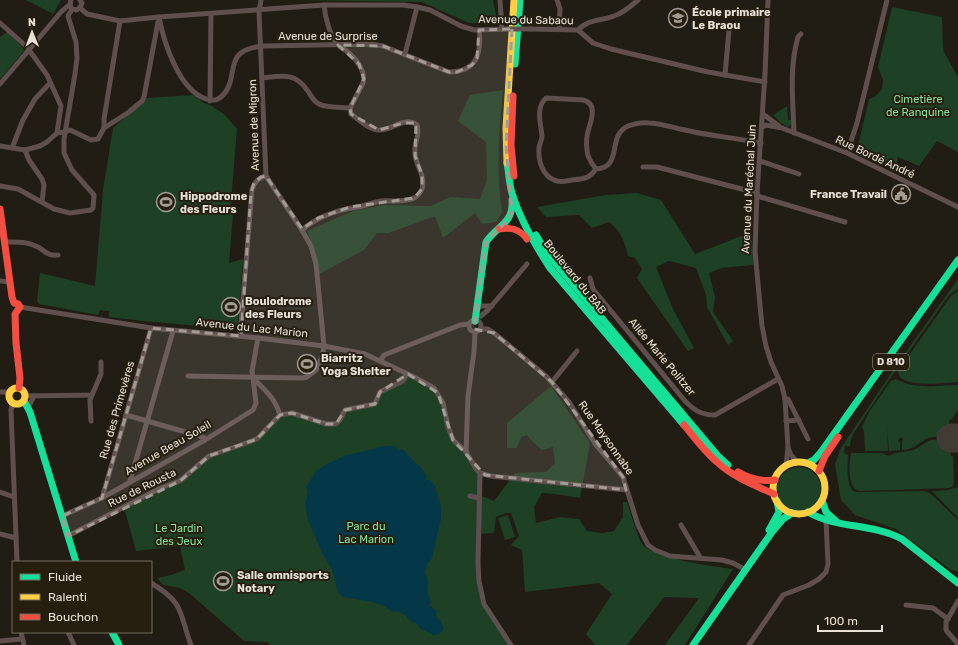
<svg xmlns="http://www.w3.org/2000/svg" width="958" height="645" viewBox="0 0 958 645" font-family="Rubik,sans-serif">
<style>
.green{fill:#1e4024}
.water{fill:#043848}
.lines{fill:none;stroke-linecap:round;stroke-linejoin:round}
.runway{stroke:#423b34;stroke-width:29}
.street{stroke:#5f504e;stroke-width:5}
.fast{stroke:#16e098;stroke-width:7}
.slow{stroke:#ffcf43;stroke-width:7}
.jam{stroke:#f24e42;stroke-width:7}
.street-bridge{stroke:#5f504e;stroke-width:5}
.marked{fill:#a29c93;fill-opacity:0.2;stroke:#a29c93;stroke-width:3;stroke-dasharray:8 5;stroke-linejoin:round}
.labels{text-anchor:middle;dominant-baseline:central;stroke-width:4;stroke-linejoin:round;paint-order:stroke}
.shield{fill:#261e0f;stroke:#ada69b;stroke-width:1}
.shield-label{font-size:10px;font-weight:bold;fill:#e7e1d7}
.poi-label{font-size:11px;font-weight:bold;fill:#e7e1d7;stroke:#261e0f;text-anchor:start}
.street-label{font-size:11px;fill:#e7e1d7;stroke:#261e0f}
.park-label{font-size:11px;fill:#86e199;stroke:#261e0f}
</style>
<rect width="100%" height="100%" fill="#211d14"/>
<g class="green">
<path d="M26,0H61L53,14Z"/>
<path d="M294,0H493L498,24L469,23L422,2Z"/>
<path d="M892,7L942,17L943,46L944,52L958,77V152L937,141L919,166L898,157L895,170L862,155L858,146L869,99L876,96L882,89L883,80L878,67Z"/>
<path d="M7,32L25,50L0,79V37Z"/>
<path d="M503,90C499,132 496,170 502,212L496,222L482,224L475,213L443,238L435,216L389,233H377L364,250L319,274L316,256L307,231L353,211L384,205L431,206L450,197L480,199L487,180L486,142L458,121L470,95Z"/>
<path d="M193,95L204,103L212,106L225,115L237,129L230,213L233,214L229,263L243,259L238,325L233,329L143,321L109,317V311L100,310L98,315L39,304L37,301L40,273L95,286L103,190L113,128L147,98Z"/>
<path d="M787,106L788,120H791V125L788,127L781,123L773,115Z"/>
<path d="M637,193L661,200L695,254L752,232L753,265L722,268L709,273L715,297L713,312L733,341L728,345L707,307L706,295L696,268L669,261L656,267L673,309L694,348L688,351L637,278L642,269L635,258L628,256C625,242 620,230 609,222L592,228L579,215L546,217L537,207L606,195Z"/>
<path d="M958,279V289L949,295L891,377L853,434L851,439L850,446H845L844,453L848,455C848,466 845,486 855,492L925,491L930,493L958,520V571L951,570L896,529L855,515L841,500L835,464L841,448L896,366Z"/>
<path d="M958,291V382C945,383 898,389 898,371L951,296Z"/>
<path d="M407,374L438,393L450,434L480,473L479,495L494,501L515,473L546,472L555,463L553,447L542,450L532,441L527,435L521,437L517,448H507V423L551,386L590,443L580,498L555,494L542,493L534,507L536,523L560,517L579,519L587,531L602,533L614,531L623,517V502H627C630,511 638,539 643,545C655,559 713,566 733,569L685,645H665L699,598L664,597L627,645H595L586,634L612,594L599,583L525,592L522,550L511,545L519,536L511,513H506L496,517L494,533L478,534V563L484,604L511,645H270L267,642L244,641L189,593L180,588L163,585L157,578L171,575L185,570L180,546L136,551L124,507L180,481L209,456L257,439L280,415L292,413L336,424L345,410L375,404C380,389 399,387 407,374Z"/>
<path d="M896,379C914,390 938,385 958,385V410L952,419L949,420V437C942,437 932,436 926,439C917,444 913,450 902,450V442L903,439L901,437L898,440L900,443V450L889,451L887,428L888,451H865L864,431L862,427L869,412L891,381Z"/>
<path d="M949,439L951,456H953L954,482L953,486L950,488L859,491C847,488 849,464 851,453H882L889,456L896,453L914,450L930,440Z"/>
<circle cx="799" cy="489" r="22"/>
<path d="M958,487V518L932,491L948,490Z"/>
<path d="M508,515L515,537L505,540L498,518Z"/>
</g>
<path class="water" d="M385,446H394L398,449V451L402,449L422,469L427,476L426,480H430L436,487V491L441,507V519L432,558L427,564L425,573L428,581L427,591L431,601L429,605L437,611L436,617C441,620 443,624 443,630L439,634L434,635L421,629L417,624L410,621L405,615L397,611L393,612L384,606L372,602L343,597L338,592L332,569L322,553L308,520L305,503L308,492L306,487L317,470L327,464L344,456Z"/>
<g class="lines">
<path class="runway" d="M951,438H958"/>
<g class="street">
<path d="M71,0L70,4L71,8L76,10L80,8"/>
<path d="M500,0L502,29"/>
<path d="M557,0L560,9L559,29"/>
<path d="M768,0L765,74L757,193L755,252L762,326L766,346L771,362L782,386L785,399L788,447L786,466"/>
<path d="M80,8L87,14L120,21L159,17L324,5H403L417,7L430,10L461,26L474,30L508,29"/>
<path d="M80,8L82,3L80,0"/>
<path d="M159,17C164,43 179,90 206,99C212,101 216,101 221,97C242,79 219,49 264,46L371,44L383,46L449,72C476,72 482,54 479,30"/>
<path d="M0,23L27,47L47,75L61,106L57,133"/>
<path d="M531,29L578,30L593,43L611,49L708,72L765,82"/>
<path d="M578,30C588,19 601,21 614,16C623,13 630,7 638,0"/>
<path d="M405,54L417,7"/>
<path d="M725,75L729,30"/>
<path d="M262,78C281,76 295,72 307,90C311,95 313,101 319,104C326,108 342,107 350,108"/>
<path d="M0,84L61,12L70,4"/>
<path d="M210,101L211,14"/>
<path d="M763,114L779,126"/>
<path d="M762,127L766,125L782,128L847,153L958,207"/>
<path d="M104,128V119L120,21"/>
<path d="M794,133C793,101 789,68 798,37L801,34"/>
<path d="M0,146L25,150L40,146L47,142L57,133L65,132L70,130L91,140L98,139L104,128L129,112L142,101L144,97L158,22"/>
<path d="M12,148L23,120L35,99L50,83"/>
<path d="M25,150L29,160L42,179L44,185L42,202"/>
<path d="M847,153L857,123L887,0"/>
<path d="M760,161L799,174"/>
<path d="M643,167H657L757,193"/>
<path d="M596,169C589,179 583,179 572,180C566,181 559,183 554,180C542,175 538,160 539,148C539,144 542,141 542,136C541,124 535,108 546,98L583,100C597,103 592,118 589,128C587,134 586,143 587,150C587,157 592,164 596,169C624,167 606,136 628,126C634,124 642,122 649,123C661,123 673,128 685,130C710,136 736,138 761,143"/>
<path d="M0,186L18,189L54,209L70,213L91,210L93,208L94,195L72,170L64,153V139L75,74L77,58L76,42L68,16L72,9"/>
<path d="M757,196L845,222"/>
<path d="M302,230C318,216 337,210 357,207C365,206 373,202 381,201C392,200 403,203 414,198C418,197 420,193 422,189C426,176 416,167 415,154C413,143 421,135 417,125C404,115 391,132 378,130C368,129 359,120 351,114L350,108L363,83C366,72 357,60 349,53C346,50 342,49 339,46C330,37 325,17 324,5"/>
<path d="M4,242C16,242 27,241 38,247C47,252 47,256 58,255"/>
<path d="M590,278L593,289L685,401C694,410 701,415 715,415L778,379"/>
<path d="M0,281L10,282"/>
<path d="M20,307L151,328L258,338L324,346L365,354L414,377L434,388L443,403L448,427L453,440L466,452L476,469L480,473L478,563L479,581L484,604L511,645"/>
<path d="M477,310L480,306H492"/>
<path d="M481,316L488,310L527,264"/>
<circle cx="475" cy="326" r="6"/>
<path d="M480,329H488L494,333L547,377L569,402L596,445L623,477L638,525L648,545L655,550L670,556L722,560L733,563L744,569"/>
<path d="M240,336L252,189C255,181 259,177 266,176"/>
<path d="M258,338L252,371L253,378C265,390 275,398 280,415"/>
<path d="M380,361L384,355L460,325L469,324"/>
<path d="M188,376L303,378L307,377L316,370L322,357L324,346L316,264L311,246L300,227L266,176L259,12L261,0"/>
<path d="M552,382L577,351"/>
<path d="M0,392H9"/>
<path d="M25,396L92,395L101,374V362"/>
<path d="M785,399H788L808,439"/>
<path d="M13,403L11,410L17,562"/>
<path d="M28,408L34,396"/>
<path d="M126,415L203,437L205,440"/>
<path d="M280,415L292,413L326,424H336L340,420L345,410L375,404L380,392L403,381L407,374"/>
<path d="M91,421L90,400L92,395"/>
<path d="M786,421L799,420"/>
<path d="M788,448L791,455L797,462"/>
<path d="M466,452L468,396L474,352L475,332"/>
<path d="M480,473L490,476L626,490"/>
<path d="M130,481L173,331"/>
<path d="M0,492L14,497"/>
<path d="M470,496L479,498"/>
<path d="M102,498L151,328"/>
<path d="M62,516L102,498L205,440L253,410L256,403L253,378"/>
<path d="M681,525L700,557"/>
<path d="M0,534L16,538"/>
<path d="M68,536L161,488L180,481L209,456L241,445L257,439L280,415"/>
<path d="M151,583C185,603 179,613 191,645"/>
<path d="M958,601L946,622V630L958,644"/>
<path d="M906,605L933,608L948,619"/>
<path d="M21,632L24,645"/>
<path d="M68,632L74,645"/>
<path d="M0,641L22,639"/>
<path d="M749,645L783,595L809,585L819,579L826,572L828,564L826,520"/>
</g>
<g class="fast">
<path d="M515,64L520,0"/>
<path d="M507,163C509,173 509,183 512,193C520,220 535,245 550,268L684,425"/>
<path d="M536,235L546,252L556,264L718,456L728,465"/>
<path d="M475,321L486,242C497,226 514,223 512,200"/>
<path d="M24,401L30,412L76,562"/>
<path d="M808,463L814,460L821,452L958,260"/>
<path d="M822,500L826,512L836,521"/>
<path d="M808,512C837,529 872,523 902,539L958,583"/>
<path d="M769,530L779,512L777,501"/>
<path d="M112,632L119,645"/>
<path d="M693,645L772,532L783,519L792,513"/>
</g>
<g class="slow">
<path d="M507,163L506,128L514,0"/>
<circle cx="17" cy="396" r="8"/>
<circle cx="799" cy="488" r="26"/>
</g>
<g class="jam">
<path d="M513,96L511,145L514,176"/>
<path d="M0,209L12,297L14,303L18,304L20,307L15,314L16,343L20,378L19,388"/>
<path d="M499,229C511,227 520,229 527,239"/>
<path d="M684,425C694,437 705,452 717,462C733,477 754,485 774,494"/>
<path d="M819,471L825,456L838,437"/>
<path d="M738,472C750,479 761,482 775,480"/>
</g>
<path class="street-bridge" d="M508,29H531"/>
</g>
<path class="marked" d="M512,29L506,146L512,212L510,218L486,242L474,329L494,333L552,382L623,477L626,490L485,475L453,440L438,393L408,374L380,392L375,404L345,410L336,424H326L292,413L280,415L257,439L209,456L180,481L68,536L62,516L102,498L151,328L241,336L251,193L254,183L261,177L266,176L302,229L318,218L350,207L414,198L422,189V175L415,156L416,123H403L379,130L351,114L350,108L364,79L359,64L338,45L383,46L449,72H457L472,65L477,58L479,30Z"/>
<defs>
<symbol id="school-ring" viewBox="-11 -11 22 22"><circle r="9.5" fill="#261e0f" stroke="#a29c93" stroke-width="1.5"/><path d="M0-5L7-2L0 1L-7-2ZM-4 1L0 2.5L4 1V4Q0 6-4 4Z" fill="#a29c93"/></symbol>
<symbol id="civic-ring" viewBox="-11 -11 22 22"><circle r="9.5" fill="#261e0f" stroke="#a29c93" stroke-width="1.5"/><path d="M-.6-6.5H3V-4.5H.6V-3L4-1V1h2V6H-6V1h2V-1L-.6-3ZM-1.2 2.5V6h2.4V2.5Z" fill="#a29c93"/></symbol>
<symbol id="stadium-ring" viewBox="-11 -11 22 22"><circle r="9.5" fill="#261e0f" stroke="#a29c93" stroke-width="1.5"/><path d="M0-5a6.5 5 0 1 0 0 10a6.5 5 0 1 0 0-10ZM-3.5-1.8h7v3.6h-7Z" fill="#a29c93"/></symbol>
</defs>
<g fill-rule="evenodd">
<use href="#school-ring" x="667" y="7" width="22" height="22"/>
<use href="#civic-ring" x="890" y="183" width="22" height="22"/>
<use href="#stadium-ring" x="155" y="191" width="22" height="22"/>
<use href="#stadium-ring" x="220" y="296" width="22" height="22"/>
<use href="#stadium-ring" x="296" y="353" width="22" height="22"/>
<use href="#stadium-ring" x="212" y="570" width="22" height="22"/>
</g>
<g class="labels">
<rect class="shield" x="873" y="354" width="36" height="16" rx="3"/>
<g class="shield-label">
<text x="891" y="362">D 810</text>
</g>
<g class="poi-label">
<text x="692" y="12">École primaire<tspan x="692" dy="13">Le Braou</tspan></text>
<text x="887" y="194" text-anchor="end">France Travail</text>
<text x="180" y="196">Hippodrome<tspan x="180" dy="13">des Fleurs</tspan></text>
<text x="245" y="301">Boulodrome<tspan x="245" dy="13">des Fleurs</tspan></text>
<text x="321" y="358">Biarritz<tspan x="321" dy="13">Yoga Shelter</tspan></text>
<text x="237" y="575">Salle omnisports<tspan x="237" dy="13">Notary</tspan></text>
</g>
<g class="street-label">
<text transform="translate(526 20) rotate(1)">Avenue du Sabaou</text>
<text x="328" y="36">Avenue de Surprise</text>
<text transform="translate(254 125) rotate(-92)">Avenue de Migron</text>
<text transform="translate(875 157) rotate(25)">Rue Bordé André</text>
<text transform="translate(749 189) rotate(-87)">Avenue du Maréchal Juin</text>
<text transform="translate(575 277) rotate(51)">Boulevard du BAB</text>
<text transform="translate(252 328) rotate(6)">Avenue du Lac Marion</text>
<text transform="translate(662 357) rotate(50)">Allée Marie Politzer</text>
<text transform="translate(117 410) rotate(-74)">Rue des Primevères</text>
<text transform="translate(606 438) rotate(55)">Rue Maysonnabe</text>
<text transform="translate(168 448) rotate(-30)">Avenue Beau Soleil</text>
<text transform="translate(142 488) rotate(-26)">Rue de Rousta</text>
</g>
<g class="park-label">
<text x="918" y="99">Cimetière<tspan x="918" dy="13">de Ranquine</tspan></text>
<text x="366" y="526">Parc du<tspan x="366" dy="13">Lac Marion</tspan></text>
<text x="179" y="528">Le Jardin<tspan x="179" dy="13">des Jeux</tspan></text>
</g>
</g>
<rect x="12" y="561" width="140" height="72" fill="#261e0f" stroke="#736c5f"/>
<rect x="20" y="574" width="20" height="6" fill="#16e098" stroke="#736c5f"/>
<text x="48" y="581" font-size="12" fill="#e7e1d7">Fluide</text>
<rect x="20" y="594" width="20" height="6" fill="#ffcf43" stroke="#736c5f"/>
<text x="48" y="601" font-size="12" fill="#e7e1d7">Ralenti</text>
<rect x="20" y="614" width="20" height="6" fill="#f24e42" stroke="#736c5f"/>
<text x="48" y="621" font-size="12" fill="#e7e1d7">Bouchon</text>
<g transform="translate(32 32) rotate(359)" stroke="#261e0f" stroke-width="3" paint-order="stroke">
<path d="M0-3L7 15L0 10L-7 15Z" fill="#e7e1d7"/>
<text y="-6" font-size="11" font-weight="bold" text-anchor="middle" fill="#e7e1d7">N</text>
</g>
<path d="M818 625v6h64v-6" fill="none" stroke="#e7e1d7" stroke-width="2"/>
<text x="824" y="625" font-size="12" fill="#e7e1d7" stroke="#261e0f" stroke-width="3" paint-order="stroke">100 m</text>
</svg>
